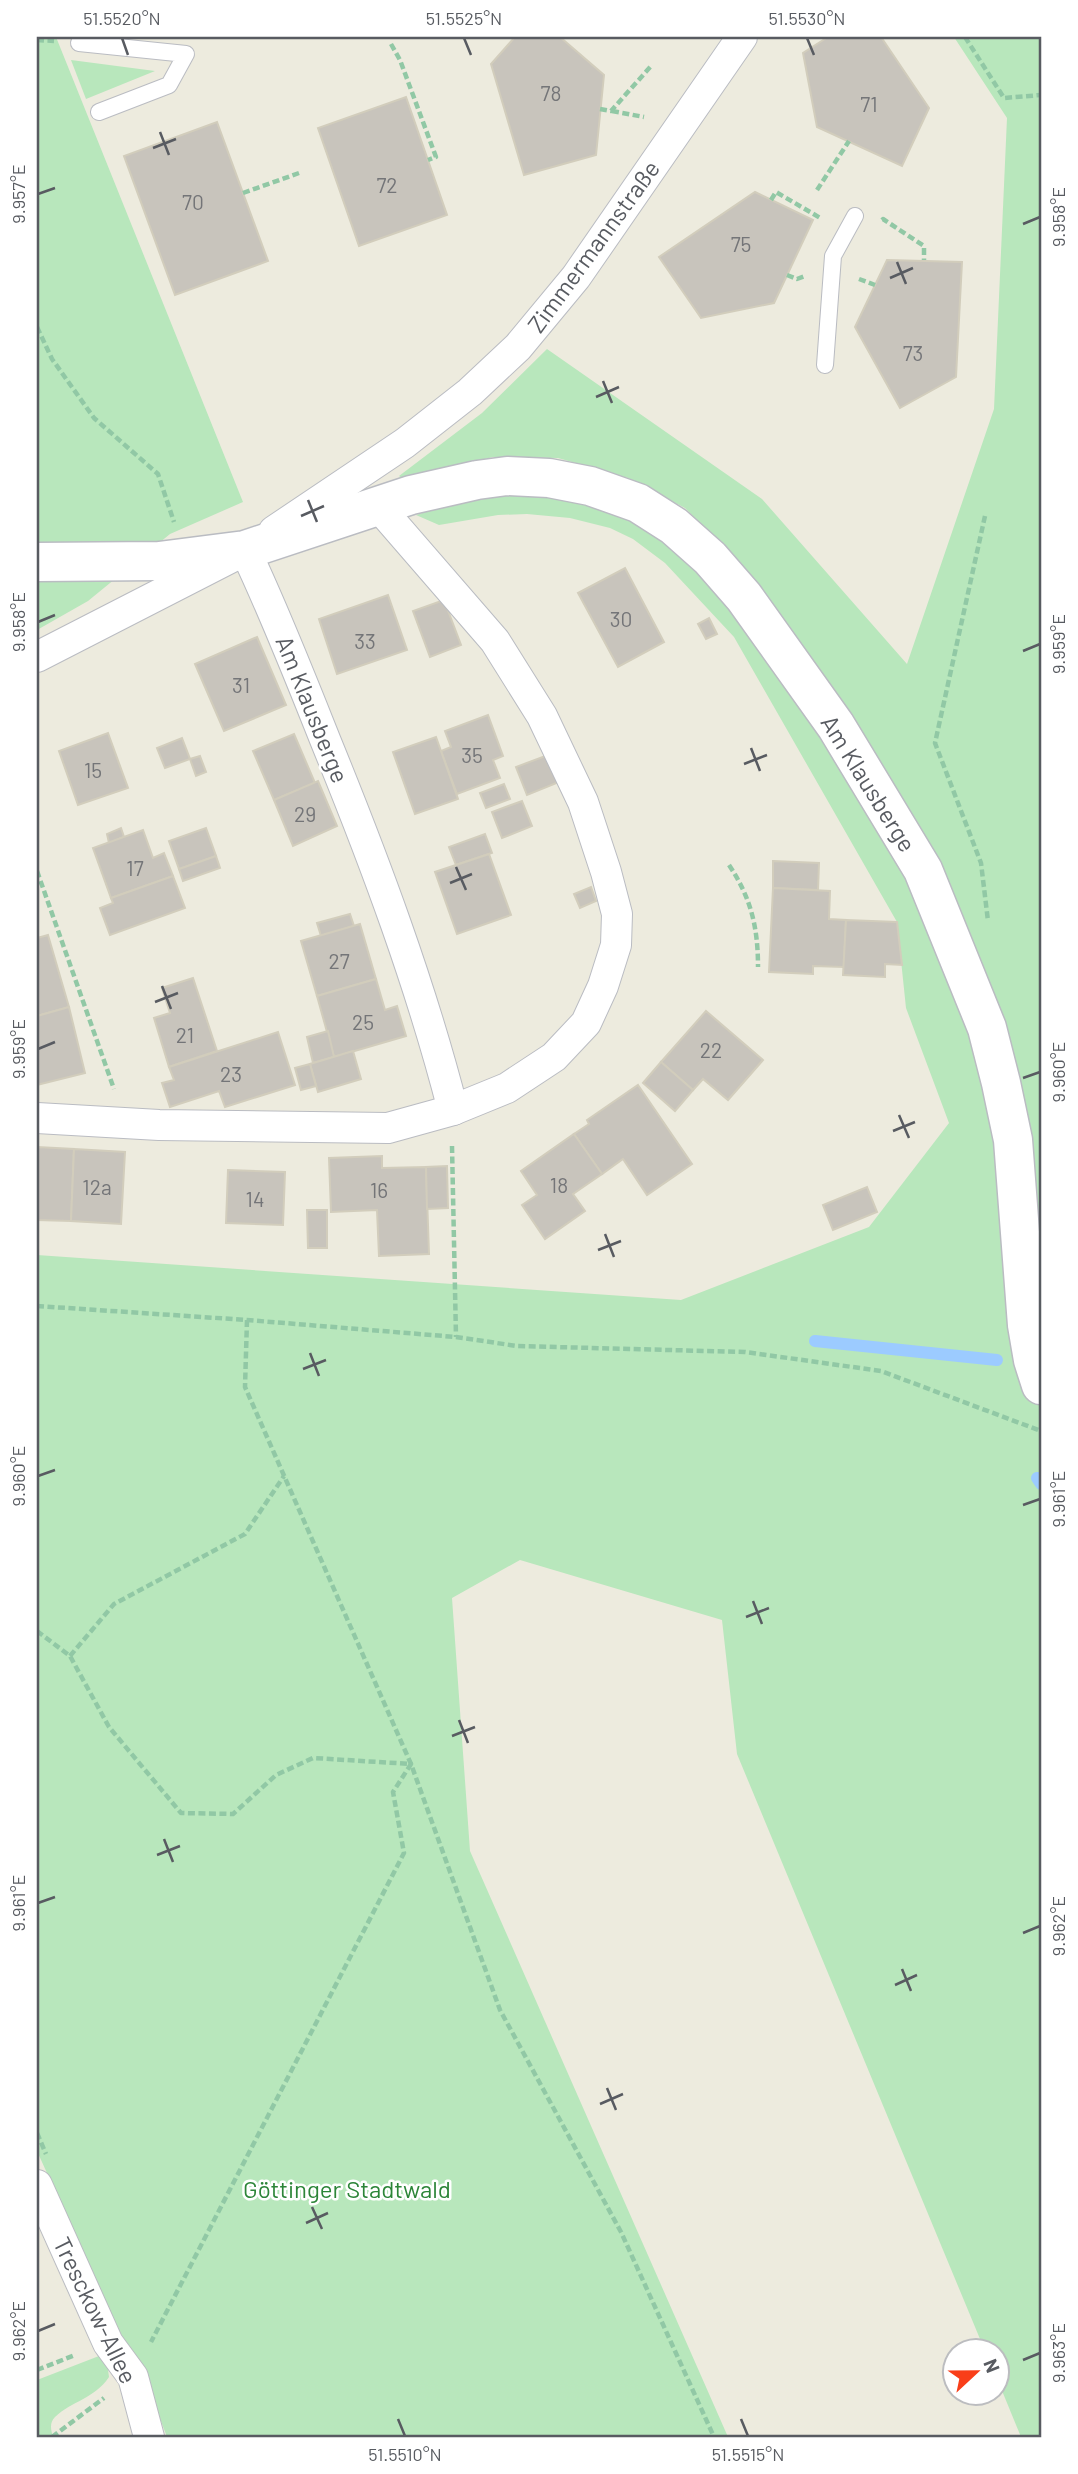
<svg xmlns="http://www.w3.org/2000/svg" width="1078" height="2474" viewBox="0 0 1078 2474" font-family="Barlow,sans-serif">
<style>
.green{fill:#b8e7bc}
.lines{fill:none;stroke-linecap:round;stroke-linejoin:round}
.stream{stroke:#9ccbff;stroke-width:12}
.building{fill:#c8c4bc;stroke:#d2cdbc;stroke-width:2}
.service-casing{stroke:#babcc2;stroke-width:18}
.minor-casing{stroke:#babcc2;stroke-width:32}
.tertiary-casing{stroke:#babcc2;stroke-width:41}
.path{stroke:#91c8a5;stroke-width:4.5;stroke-dasharray:7 3.5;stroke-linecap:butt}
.service{stroke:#fff;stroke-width:16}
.minor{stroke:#fff;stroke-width:30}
.tertiary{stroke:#fff;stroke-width:38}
.ticks{fill:none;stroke:#585b61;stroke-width:2.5}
.labels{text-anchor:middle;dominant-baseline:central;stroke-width:5;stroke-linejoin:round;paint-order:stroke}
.number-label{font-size:21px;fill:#747578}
.street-label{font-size:24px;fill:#585b61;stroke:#fff}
.park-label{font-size:24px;fill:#2c8538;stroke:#fff}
.neatline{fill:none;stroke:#585b61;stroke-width:2.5}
.ticks-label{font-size:18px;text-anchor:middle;fill:#585b61}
</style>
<rect width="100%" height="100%" fill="#edebde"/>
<g class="green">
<path d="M37,37H56L243,502L170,534L88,601L37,630Z"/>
<path d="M954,37H1041V2437H1021L998,2381V2352L985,2351L737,1754L722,1620L520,1560L452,1598L470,1851L728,2437H167L148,2387L114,2321L37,2151V1255L681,1300L869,1227L949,1123L906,1008L897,922L734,637L665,563L633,539L610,528L570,518L527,514L498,515L439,525L416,515L454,503L493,495L525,493L589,503L646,528L674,547L754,634L995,997L936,861L739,563L685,508L628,478L558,458L493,457L403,479L399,476L482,413L547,349L762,499L907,664L994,409L1007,118Z"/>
<path d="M71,60L155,71L86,99Z"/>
<path d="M99,2356L107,2363L109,2377C94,2399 72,2401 55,2417C49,2423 51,2430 53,2437H37V2380Z"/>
</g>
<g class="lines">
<g class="stream">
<path d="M815,1341L997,1360"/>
<path d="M1037,1478L1041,1484"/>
</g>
</g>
<g class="building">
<path d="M515,37H560L604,75L596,155L524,175L491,64Z"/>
<path d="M828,37H881L929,108L902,166L817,127L803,53Z"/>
<path d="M406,97L447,215L359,246L318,128Z"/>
<path d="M217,122L268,261L175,295L124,156Z"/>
<path d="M755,192L813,220L774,303L701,318L659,257Z"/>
<path d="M887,260L962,262L956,377L900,408L855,327Z"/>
<path d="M625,568L664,642L618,667L578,593Z"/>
<path d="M388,595L407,650L337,674L319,619Z"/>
<path d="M444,600L461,645L430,657L413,611Z"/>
<path d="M709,618L717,634L706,639L698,624Z"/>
<path d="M257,637L286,705L224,731L195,664Z"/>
<path d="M488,715L503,756L493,760L500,778L457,794L441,751L451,747L445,731Z"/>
<path d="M108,733L128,788L78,805L59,751Z"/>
<path d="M294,734L315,783L274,800L253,751Z"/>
<path d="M436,737L458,799L415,814L393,752Z"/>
<path d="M182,738L190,759L165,768L157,748Z"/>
<path d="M548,755L559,782L527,795L516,767Z"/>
<path d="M200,756L206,772L196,776L190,759Z"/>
<path d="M318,781L337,826L293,846L274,800Z"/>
<path d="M504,784L510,799L486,808L480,793Z"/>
<path d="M522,801L532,826L502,838L492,812Z"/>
<path d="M121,828L124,837L109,843L107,834Z"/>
<path d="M206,828L216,856L179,869L169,841Z"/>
<path d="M143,830L153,858L164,853L173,876L111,898L93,848Z"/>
<path d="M485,834L492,853L456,865L449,847Z"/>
<path d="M489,854L511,915L457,934L435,872Z"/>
<path d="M216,856L220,868L183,881L179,869Z"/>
<path d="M773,861L819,863L818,890L773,888Z"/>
<path d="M173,876L185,908L110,935L100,908L113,903L111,898Z"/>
<path d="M591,887L596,901L580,908L574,894Z"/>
<path d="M773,888L830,891L829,919L846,920L844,967L813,966V974L769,972Z"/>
<path d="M350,914L354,926L321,936L317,923Z"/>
<path d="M846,920L897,922L902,965L885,964V977L843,975Z"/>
<path d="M360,924L376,979L317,996L301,941Z"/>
<path d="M48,935L69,1007L37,1016V938Z"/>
<path d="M193,978L217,1051L169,1067L154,1018L170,1013L162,988Z"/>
<path d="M376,979L385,1010L397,1006L406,1036L334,1057L317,996Z"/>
<path d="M69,1007L85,1073L37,1085V1016Z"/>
<path d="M706,1011L763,1060L728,1100L703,1079L693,1090L661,1062Z"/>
<path d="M328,1031L334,1057L313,1063L307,1037Z"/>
<path d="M278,1032L295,1085L225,1107L219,1091L170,1107L162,1083L174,1080L169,1067Z"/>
<path d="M353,1051L361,1079L318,1092L310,1064Z"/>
<path d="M661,1062L693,1090L675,1111L643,1083Z"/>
<path d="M310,1064L316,1086L301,1090L295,1068Z"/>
<path d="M638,1085L692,1164L647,1195L623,1159L602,1174L574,1134L589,1124L587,1120Z"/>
<path d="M574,1134L602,1174L573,1194L585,1211L545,1239L522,1205L537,1195L521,1171Z"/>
<path d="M37,1147L74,1149L71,1221L37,1220Z"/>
<path d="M74,1149L125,1152L121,1224L71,1221Z"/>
<path d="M382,1156V1168L426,1167L429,1254L379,1256L377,1210L331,1212L329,1158Z"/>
<path d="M447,1166L448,1208L427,1209L426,1167Z"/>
<path d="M228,1170L285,1172L283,1225L226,1223Z"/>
<path d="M867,1187L877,1212L833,1230L823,1205Z"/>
<path d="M307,1210H327V1248H308Z"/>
</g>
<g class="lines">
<defs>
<g id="service">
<path d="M79,43L186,54L169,85L99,112"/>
<path d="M825,365L833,256L855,216"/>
</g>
<g id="minor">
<path d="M274,531L405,443L470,392L518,347L576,277L742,37"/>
<path d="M245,550C275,613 300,677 326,742C375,862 421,985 453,1110"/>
<path d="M37,657L232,557"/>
<path d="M37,1118L159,1125L388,1128L453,1110L507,1088L554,1057L586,1023L603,986L616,945L617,914L606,872L583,802L542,716L495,641L378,506"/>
<path d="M37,2185L108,2343L133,2377L149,2437"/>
</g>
<path id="tertiary" d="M37,562L159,561L245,550L411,495L477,480L507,476L549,478L590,486L638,503L674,526L710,558L744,597L836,726L923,870L987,1028L1001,1083L1013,1140L1027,1325L1033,1360L1041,1385"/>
</defs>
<use href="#service" class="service-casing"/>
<use href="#minor" class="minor-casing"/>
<use href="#tertiary" class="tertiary-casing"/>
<g class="path">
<path d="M965,37L1004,98L1041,95"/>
<path d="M37,40L54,41"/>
<path d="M391,44L400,60L436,157L428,160"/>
<path d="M600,109L611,111L652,65"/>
<path d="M612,111L644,117"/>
<path d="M817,190L849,141"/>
<path d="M243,193L299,173"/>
<path d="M771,200L776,192L822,219"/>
<path d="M882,220L883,219L924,246V260"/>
<path d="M787,275L797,279L805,276"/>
<path d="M859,279L875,285"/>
<path d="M37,327L52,359L94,418L158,474L174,522"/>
<path d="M985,516L935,743L981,863L988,921"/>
<path d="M729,865C751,898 758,927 758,967"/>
<path d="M37,871L114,1089"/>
<path d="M452,1146L456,1337"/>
<path d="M37,1306L247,1320L456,1337L517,1346L745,1352L881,1371L1041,1431"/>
<path d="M247,1320L245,1387L411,1764L500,2010L621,2232L714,2437"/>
<path d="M37,1631L70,1656L109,1727L181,1813L233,1814L276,1775L313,1758L411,1764L393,1792L404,1853L151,2342"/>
<path d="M70,1656L114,1604L245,1534L284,1476"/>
<path d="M37,2133L46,2154"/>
<path d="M37,2370L75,2355"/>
<path d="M52,2437L104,2398"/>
</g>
<use href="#service" class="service"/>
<use href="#minor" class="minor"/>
<use href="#tertiary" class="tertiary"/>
</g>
<path class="ticks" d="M122,38L128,55M464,38L471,55M807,38L814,55M160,132L169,155M153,148L176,139M38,194L55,188M1023,224L1040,217M897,262L906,284M890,278L913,268M603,381L612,403M596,397L619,387M308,500L317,522M301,516L324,506M38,622L55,615M1023,651L1040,644M751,748L760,771M744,764L767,755M456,867L466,890M450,883L472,874M162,986L171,1009M155,1002L178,993M38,1049L55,1042M1023,1078L1040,1072M899,1115L909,1138M893,1131L915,1122M605,1234L614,1257M598,1250L621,1241M310,1353L319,1376M303,1369L326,1360M38,1476L55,1470M1023,1505L1040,1499M753,1601L762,1624M746,1617L769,1608M459,1720L468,1743M452,1736L475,1727M164,1839L173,1862M157,1855L180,1846M38,1903L55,1897M1023,1933L1040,1926M902,1969L911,1991M895,1985L917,1975M607,2088L616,2110M600,2104L623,2094M312,2207L322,2229M306,2223L328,2213M38,2331L55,2324M1023,2360L1040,2353M398,2419L405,2436M741,2419L748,2436"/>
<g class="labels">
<g class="number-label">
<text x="551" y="92">78</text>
<text x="869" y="103">71</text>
<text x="387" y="184">72</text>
<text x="193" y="201">70</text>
<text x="741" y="243">75</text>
<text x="913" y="352">73</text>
<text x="621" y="618">30</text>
<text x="365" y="640">33</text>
<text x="241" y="684">31</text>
<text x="472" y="754">35</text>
<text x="93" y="769">15</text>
<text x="305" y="813">29</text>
<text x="135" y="867">17</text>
<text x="339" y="960">27</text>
<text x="363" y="1021">25</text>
<text x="185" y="1034">21</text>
<text x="711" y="1049">22</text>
<text x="231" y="1073">23</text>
<text x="559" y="1184">18</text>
<text x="97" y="1186">12a</text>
<text x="379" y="1189">16</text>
<text x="255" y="1198">14</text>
</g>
<g class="street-label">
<text transform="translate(593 246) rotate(-54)">Zimmermannstraße</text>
<text transform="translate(313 709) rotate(68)">Am Klausberge</text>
<text transform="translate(869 783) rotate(58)">Am Klausberge</text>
<text transform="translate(96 2310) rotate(64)">Tresckow-Allee</text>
</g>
<g class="park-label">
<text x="347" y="2188">Göttinger Stadtwald</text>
</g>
</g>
<rect width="1078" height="2474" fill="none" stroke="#ffffff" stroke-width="77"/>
<g transform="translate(976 2372) rotate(68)"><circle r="33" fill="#ffffff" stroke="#bcbdc0" stroke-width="2"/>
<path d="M0-5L12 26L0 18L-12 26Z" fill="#f93e19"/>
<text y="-10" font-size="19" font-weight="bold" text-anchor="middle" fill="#585b61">N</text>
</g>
<rect x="38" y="38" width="1002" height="2398" class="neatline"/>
<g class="ticks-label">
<text x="122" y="25">51.5520°N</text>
<text x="464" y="25">51.5525°N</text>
<text x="807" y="25">51.5530°N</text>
<text transform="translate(19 194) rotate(-90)" y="6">9.957°E</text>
<text transform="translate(1059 217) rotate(-90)" y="6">9.958°E</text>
<text transform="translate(19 622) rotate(-90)" y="6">9.958°E</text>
<text transform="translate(1059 644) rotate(-90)" y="6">9.959°E</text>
<text transform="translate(19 1049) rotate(-90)" y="6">9.959°E</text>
<text transform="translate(1059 1072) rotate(-90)" y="6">9.960°E</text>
<text transform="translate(19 1476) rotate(-90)" y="6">9.960°E</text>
<text transform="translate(1059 1499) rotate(-90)" y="6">9.961°E</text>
<text transform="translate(19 1903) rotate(-90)" y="6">9.961°E</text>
<text transform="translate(1059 1926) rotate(-90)" y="6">9.962°E</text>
<text transform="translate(19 2331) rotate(-90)" y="6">9.962°E</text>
<text transform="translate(1059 2353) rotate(-90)" y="6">9.963°E</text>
<text x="405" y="2461">51.5510°N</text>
<text x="748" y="2461">51.5515°N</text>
</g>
</svg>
